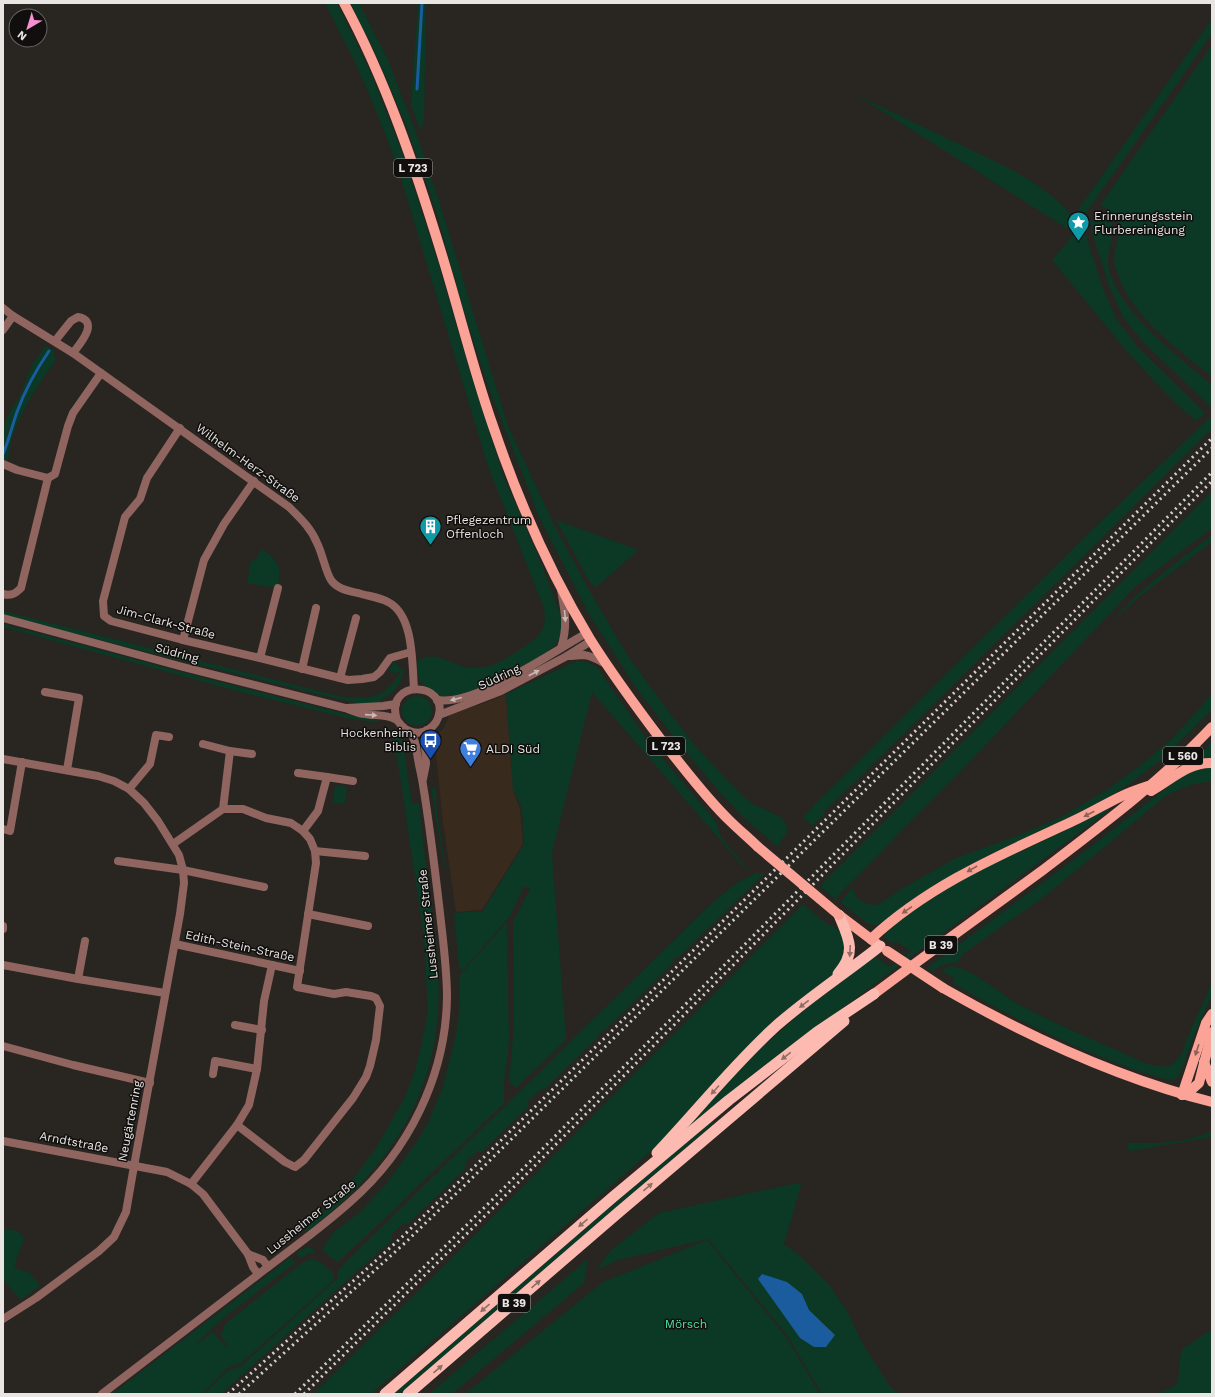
<svg xmlns="http://www.w3.org/2000/svg" width="1215" height="1397" viewBox="0 0 1215 1397" font-family="'Work Sans',sans-serif">
<style>
.commercial{fill:#382a1d}
.green{fill:#0b3926;fill-rule:evenodd}
.water{fill:#1b5c9e}
.lines{fill:none;stroke-linecap:round;stroke-linejoin:round}
.stream{stroke:#1b5c9e;stroke-width:3}
.minor{stroke:#90655f;stroke-width:8}
.primary{stroke:#fba396;stroke-width:10}
.trunk{stroke:#fcbab0;stroke-width:11}
.rail{stroke:#d3d0ce;stroke-width:3;stroke-dasharray:2 4;stroke-linecap:butt}
.primary-bridge{stroke:#fba396;stroke-width:10}
.oneway{fill:#c9b8b5}
.oneway2{fill:#916058}
.oneway3{fill:#926d67}
.labels{text-anchor:middle;dominant-baseline:central;stroke-width:3;stroke-linejoin:round;paint-order:stroke}
.shield{fill:#100f0d;stroke:#a7a5a3;stroke-width:1}
.shield-label{font-size:11px;font-weight:bold;fill:#e8e5e3}
.poi-label{font-size:12px;fill:#e8e5e3;stroke:#100f0d;text-anchor:start}
.street-label{font-size:12px;fill:#e8e5e3;stroke:#100f0d}
.park-label{font-size:12px;fill:#50e3a4;stroke:#100f0d}
</style>
<rect width="100%" height="100%" fill="#292521"/>
<path class="commercial" d="M506,694L513,789L520,809L523,844L482,910L456,912L443,822L434,737L444,728L450,713L482,704Z"/>
<g class="green">
<path d="M325,3H337L371,73L405,160L439,266L466,359L503,475L539,558L560,613C562,622 563,634 557,642C554,646 550,650 546,653C541,658 534,661 528,664C509,674 470,697 449,697C433,697 410,679 418,661C436,648 453,667 471,668C479,668 488,667 495,664C506,659 537,641 542,630C546,622 545,614 543,606L488,466L396,162L372,101L354,60Z"/>
<path d="M350,3H359L388,60L417,135L439,201L508,426L555,527L592,595L628,656L669,712L696,747L739,792L753,804L779,816L784,821L787,827V832L778,847L742,816L722,795L680,745L637,689L590,616L540,519L488,386L463,308L436,211L406,125L374,50Z"/>
<path d="M418,3H426L424,118L421,132L411,105Z"/>
<path d="M1212,19V34L1086,213L1078,210Z"/>
<path d="M1212,45V377C1176,347 1130,317 1116,269C1110,252 1123,237 1117,221C1114,214 1106,210 1101,204Z"/>
<path d="M857,95C891,111 925,128 959,144C1001,165 1047,182 1077,222L1071,231Z"/>
<path d="M1101,214C1123,220 1107,248 1108,263C1108,269 1111,275 1113,281C1134,325 1176,354 1212,385V408L1143,342L1123,317L1109,286L1091,229V222L1096,215Z"/>
<path d="M1080,227L1083,228L1085,232L1103,289L1117,320L1138,347L1205,413L1197,421L1176,404L1130,355L1052,260Z"/>
<path d="M46,345L53,350L56,360C40,382 24,406 14,432C10,441 10,453 7,462L3,460L5,421L21,394L28,374L33,364Z"/>
<path d="M1209,418L1212,420V429L856,781L823,813L824,815L812,826L803,817L814,805L1087,535Z"/>
<path d="M1212,491V528L1136,586L984,747L835,899L820,886Z"/>
<path d="M556,520L638,550L599,585L595,587L589,581Z"/>
<path d="M1212,535V542L1143,594L1109,623C1140,589 1176,563 1212,535Z"/>
<path d="M262,549C279,562 283,567 277,588L247,583L251,561L256,560Z"/>
<path d="M3,611L343,697C371,698 383,700 400,673L398,671L396,674L389,671L394,661L403,671C402,684 393,694 381,699V704L357,703L321,695L3,616Z"/>
<path d="M3,624L201,677L353,716L378,719V721L375,722L351,719L233,690L3,627Z"/>
<path d="M577,661L587,662L597,667L648,741L716,822L721,837L746,867L748,872L592,692L552,853L566,1040L516,1088L509,1082L514,1026L513,922L530,889L524,886L510,916L462,971L459,966L454,913L483,911L524,844L522,809L513,789L506,694Z"/>
<path d="M1212,694V710L1161,760L1121,790L1091,807L990,854L959,871L921,894L883,923L876,925L868,924L840,902L853,887L854,892L858,899L868,904L877,905L905,887L956,858L1022,834L1063,816L1108,789L1141,765L1173,738Z"/>
<circle cx="417" cy="711" r="15"/>
<path d="M392,732L401,739L407,750L404,751L412,804L419,803C423,841 427,878 432,915C436,946 440,977 438,1008C433,1106 381,1176 306,1232L304,1227L317,1218L346,1189L376,1148L405,1097L415,1070L420,1051L428,1012L424,938L401,782Z"/>
<path d="M1212,741V758L1197,760Z"/>
<path d="M1212,767V781L1190,785L1167,795L1044,897L963,954L957,963C947,962 941,965 933,971L927,968L1080,855L1179,778C1190,772 1200,768 1212,767Z"/>
<path d="M335,785L347,787L345,804L333,803Z"/>
<path d="M431,788H436V803L445,866L444,867Z"/>
<path d="M1108,807L1110,809L1106,813L893,970L792,1046L683,1132L748,1059L806,1009L870,959L878,957L877,958L890,967L911,951L895,941L893,944L884,937L892,926L952,885L980,869L1024,850L1078,824Z"/>
<path d="M755,873H765L679,957H674V962L604,1031H599V1036L545,1089L540,1090L528,1101V1107L482,1152H477L465,1163V1169L409,1223H404L392,1234V1240L221,1394H204L227,1371L240,1367L334,1282L337,1279L338,1271L345,1263L714,901L737,883Z"/>
<path d="M803,904L829,926L831,924C850,939 846,945 842,966L658,1145L371,1394H313L448,1262Z"/>
<path d="M507,922L509,1044L504,1082V1103L382,1221L338,1262L330,1257L322,1249L334,1232L361,1211L386,1184L416,1143L427,1125L443,1087L456,1034L459,1015L460,975Z"/>
<path d="M951,966C972,968 1000,994 1020,1005C1061,1027 1105,1045 1148,1064L1164,1067L1173,1064L1181,1055L1191,1029L1212,983V995L1198,1026L1179,1076L1172,1081C1154,1076 1136,1071 1119,1064C1062,1042 1006,1015 953,983L955,979L941,970Z"/>
<path d="M713,1121L714,1123L400,1394H393L709,1122Z"/>
<path d="M1212,1132V1137L1130,1151L1126,1143H1160L1186,1140Z"/>
<path d="M802,1182L784,1244L800,1256L830,1286L847,1311L864,1346L891,1388L900,1394H822L787,1335L708,1239L618,1260L596,1271L611,1250L659,1213ZM762,1274L802,1294L809,1310L829,1329Z"/>
<path d="M3,1228L17,1231L24,1237L14,1268L30,1273L40,1286L20,1300L3,1279Z"/>
<path d="M707,1240L786,1337L820,1394H465L603,1282Z"/>
<path d="M307,1247L316,1250L313,1253C308,1252 305,1256 301,1259L296,1253Z"/>
<path d="M291,1257L295,1263L222,1319L193,1347L213,1332L229,1350L221,1335L226,1323L301,1264C304,1262 307,1260 310,1260C319,1258 330,1269 334,1276L333,1281L240,1364L227,1368L202,1394H112Z"/>
<path d="M588,1259L584,1283L452,1394H429Z"/>
<path d="M1208,1332H1212V1394H1158L1178,1384L1181,1350Z"/>
</g>
<path class="water" d="M762,1274L787,1282L802,1294L809,1310L835,1335L826,1347H814L800,1338L758,1279Z"/>
<g class="lines">
<g class="stream">
<path d="M417,89L422,3"/>
<path d="M3,454C9,440 12,426 17,412C25,390 36,370 49,351"/>
</g>
<g class="minor">
<path d="M3,308L13,316L73,353L289,507C300,518 311,528 317,543C322,552 326,573 331,580C337,589 349,591 358,593C367,596 379,597 388,602C414,615 412,663 414,689"/>
<path d="M3,330L13,316"/>
<path d="M55,341L71,321L78,317C100,321 80,344 73,353"/>
<path d="M180,428L147,478L140,499L125,517L103,601L104,616L111,621L183,640L260,658L348,680L362,679L374,677L380,672L390,658L411,652"/>
<path d="M3,464L17,470L48,478"/>
<path d="M561,590C565,612 568,626 561,648"/>
<path d="M3,594C11,596 15,594 21,588L48,478L55,474L68,426L73,413L101,373"/>
<path d="M3,618L183,667L345,708C351,710 358,714 365,714C375,716 386,714 395,719C398,720 399,723 401,725C406,731 415,734 423,732C430,730 436,724 438,718C451,681 383,678 397,720"/>
<path d="M183,640L204,560L224,524L254,481"/>
<path d="M567,656C573,656 579,655 584,655C592,656 599,660 606,664"/>
<path d="M260,658L278,588"/>
<path d="M302,669L316,608"/>
<path d="M340,678L356,618"/>
<path d="M45,692L79,698L67,770"/>
<path d="M437,700C476,706 552,652 587,633"/>
<path d="M347,708L383,706L396,704"/>
<path d="M439,715L501,691L567,656L591,641"/>
<path d="M203,744L230,751L223,809"/>
<path d="M230,751L252,754"/>
<path d="M3,759L98,776L114,781L129,789L144,803L158,821L179,855L183,870L184,883L180,914L134,1166L126,1212L114,1237L99,1251L36,1298L3,1319"/>
<path d="M298,773L327,777"/>
<path d="M423,779L426,764L425,745L427,730"/>
<path d="M129,789L150,764L156,735L169,737"/>
<path d="M3,829L10,831L22,762"/>
<path d="M303,831L318,811L327,777L353,781"/>
<path d="M173,844L223,809H243L266,818L291,823L303,831L310,839L315,851L316,863L297,987L334,994L346,992L371,996L376,998L380,1006L376,1040L370,1066L366,1077L353,1098L304,1160L295,1167L285,1162L237,1125"/>
<path d="M315,851L365,856"/>
<path d="M118,861L183,870L264,887"/>
<path d="M308,914L368,926"/>
<path d="M3,929V926"/>
<path d="M175,944L300,971"/>
<path d="M3,965L78,979L165,993"/>
<path d="M78,979L85,941"/>
<path d="M235,1025L262,1030"/>
<path d="M3,1046L73,1065L150,1083"/>
<path d="M213,1074L215,1061L257,1069"/>
<path d="M3,1141L167,1172L191,1184L203,1194L248,1254L253,1267L258,1274"/>
<path d="M191,1184L237,1125L249,1105L257,1069L264,1001L272,965"/>
<path d="M248,1254L263,1260L268,1267"/>
<path d="M102,1394C153,1355 204,1316 255,1277C287,1252 320,1229 350,1202C409,1151 446,1075 447,997C447,969 443,941 440,913C435,870 430,827 423,785C421,772 417,759 416,745L411,732"/>
</g>
<g class="primary">
<path d="M344,3C386,81 415,167 441,252C459,310 473,369 493,426C518,500 550,573 590,639C612,674 637,708 662,741C684,768 705,797 730,821C739,830 749,838 758,847"/>
<path d="M1151,791C1171,780 1188,762 1212,763"/>
<path d="M839,915L876,943"/>
<path d="M871,939C929,885 1000,855 1071,822C1089,814 1105,804 1122,796C1130,792 1139,789 1148,786"/>
<path d="M943,988C1027,1036 1117,1078 1212,1102"/>
<path d="M874,994C930,952 987,911 1043,870C1102,825 1160,782 1212,727"/>
<path d="M1204,1062L1212,1082"/>
<path d="M1182,1095L1206,1023L1212,1014"/>
<path d="M1182,1095L1190,1091L1199,1083L1212,1032"/>
</g>
<g class="trunk">
<path d="M838,974C857,952 849,939 839,915"/>
<path d="M657,1153C697,1111 733,1065 776,1026C809,997 846,973 880,946"/>
<path d="M385,1394L613,1197L729,1100L817,1032L874,994"/>
<path d="M408,1394L619,1212L844,1021"/>
</g>
<g class="rail">
<path d="M228,1394L402,1237L472,1169L1212,438"/>
<path d="M239,1394L407,1241L466,1184L1212,448"/>
<path d="M295,1394L489,1203L1212,472"/>
<path d="M304,1394L494,1207L1212,481"/>
</g>
<g class="primary-bridge">
<path d="M758,847L839,915"/>
<path d="M887,951L943,988"/>
</g>
</g>
<defs><path id="oneway-solid" d="M-6-.8H1V-3.2L6.5 0L1 3.2V.8H-6Z"/></defs>
<g class="oneway">
<use href="#oneway-solid" transform="translate(565 616) rotate(85)"/>
<use href="#oneway-solid" transform="translate(534 673) rotate(-28)"/>
<use href="#oneway-solid" transform="translate(456 699) rotate(166)"/>
<use href="#oneway-solid" transform="translate(371 715) rotate(4)"/>
</g>
<g class="oneway2">
<use href="#oneway-solid" transform="translate(1089 814) rotate(152)"/>
<use href="#oneway-solid" transform="translate(972 869) rotate(150)"/>
<use href="#oneway-solid" transform="translate(907 910) rotate(146)"/>
<use href="#oneway-solid" transform="translate(1197 1050) rotate(108)"/>
</g>
<g class="oneway3">
<use href="#oneway-solid" transform="translate(850 951) rotate(93)"/>
<use href="#oneway-solid" transform="translate(804 1004) rotate(142)"/>
<use href="#oneway-solid" transform="translate(786 1056) rotate(142)"/>
<use href="#oneway-solid" transform="translate(715 1090) rotate(132)"/>
<use href="#oneway-solid" transform="translate(648 1187) rotate(-40)"/>
<use href="#oneway-solid" transform="translate(583 1223) rotate(139)"/>
<use href="#oneway-solid" transform="translate(536 1284) rotate(-41)"/>
<use href="#oneway-solid" transform="translate(485 1308) rotate(139)"/>
<use href="#oneway-solid" transform="translate(438 1369) rotate(-41)"/>
</g>
<defs>
<symbol id="sight-pin" viewBox="-11 -11 22 30"><path d="M0 17L-7.5 6A9.5 9.5 0 1 1 7.5 6Z" fill="#0f9aa8" stroke="#100f0d"/><path d="M0-6L1.8-2.2L6-1.7L2.9 1.2L3.7 5.4L0 3.3L-3.7 5.4L-2.9 1.2L-6-1.7L-1.8-2.2Z" fill="#fff"/></symbol>
<symbol id="building-pin" viewBox="-11 -11 22 30"><path d="M0 17L-7.5 6A9.5 9.5 0 1 1 7.5 6Z" fill="#0f9aa8" stroke="#100f0d"/><path d="M-4-6H4V6H1V3H-1V6H-4ZM-2.5-4.3h1.7v1.8h-1.7ZM.8-4.3h1.7v1.8H.8ZM-2.5-1h1.7V.8h-1.7ZM.8-1h1.7V.8H.8Z" fill="#fff"/></symbol>
<symbol id="bus-pin" viewBox="-11 -11 22 30"><path d="M0 17L-7.5 6A9.5 9.5 0 1 1 7.5 6Z" fill="#1a4fb4" stroke="#100f0d"/><path d="M-5-6H5V4H4V6H2V4H-2V6H-4V4H-5ZM-3.5-4V0h7V-4ZM-3.5 1.2v1.5H-2V1.2ZM2 1.2v1.5H3.5V1.2Z" fill="#fff"/></symbol>
<symbol id="supermarket-pin" viewBox="-11 -11 22 30"><path d="M0 17L-7.5 6A9.5 9.5 0 1 1 7.5 6Z" fill="#3f7fe0" stroke="#100f0d"/><path d="M-6-5.5h2.5l.6 2H6L4.5 2H-2.5L-4.4-4H-6ZM-1.5 3.2a1.3 1.3 0 1 0 .1 0ZM3 3.2a1.3 1.3 0 1 0 .1 0Z" fill="#fff"/></symbol>
</defs>
<g fill-rule="evenodd">
<use href="#sight-pin" x="1066" y="210" width="25" height="34"/>
<use href="#building-pin" x="418" y="514" width="25" height="34"/>
<use href="#bus-pin" x="418" y="728" width="25" height="34"/>
<use href="#supermarket-pin" x="458" y="736" width="25" height="34"/>
</g>
<g class="labels">
<g class="shield">
<rect x="394" y="159" width="38" height="18" rx="3"/>
<rect x="647" y="737" width="38" height="18" rx="3"/>
<rect x="1163" y="747" width="40" height="18" rx="3"/>
<rect x="925" y="936" width="32" height="18" rx="3"/>
<rect x="498" y="1294" width="32" height="18" rx="3"/>
</g>
<g class="shield-label">
<text x="413" y="168">L 723</text>
<text x="666" y="746">L 723</text>
<text x="1183" y="756">L 560</text>
<text x="941" y="945">B 39</text>
<text x="514" y="1303">B 39</text>
</g>
<g class="poi-label">
<text x="1094" y="216">Erinnerungsstein<tspan x="1094" dy="14">Flurbereinigung</tspan></text>
<text x="446" y="520">Pflegezentrum<tspan x="446" dy="14">Offenloch</tspan></text>
<text x="416" y="733" text-anchor="end">Hockenheim,<tspan x="416" dy="14">Biblis</tspan></text>
<text x="486" y="749">ALDI Süd</text>
</g>
<g class="street-label">
<text transform="translate(248 463) rotate(36)">Wilhelm-Herz-Straße</text>
<text transform="translate(166 622) rotate(15)">Jim-Clark-Straße</text>
<text transform="translate(177 653) rotate(15)">Südring</text>
<text transform="translate(499 677) rotate(-25)">Südring</text>
<text transform="translate(428 924) rotate(-96)">Lussheimer Straße</text>
<text transform="translate(240 946) rotate(12)">Edith-Stein-Straße</text>
<text transform="translate(130 1121) rotate(-79)">Neugärtenring</text>
<text transform="translate(74 1142) rotate(11)">Arndtstraße</text>
<text transform="translate(311 1217) rotate(-39)">Lussheimer Straße</text>
</g>
<g class="park-label">
<text x="686" y="1324">Mörsch</text>
</g>
</g>
<rect width="1215" height="1397" fill="none" stroke="#e8e5e3" stroke-width="8"/>
<g transform="translate(28 28) rotate(218)"><circle r="19" fill="#100f0d" stroke="#666563"/>
<path d="M0-3L7 15L0 10L-7 15Z" fill="#f690d0"/>
<text y="-6" font-size="11" font-weight="bold" text-anchor="middle" fill="#e8e5e3">N</text>
</g>
</svg>
